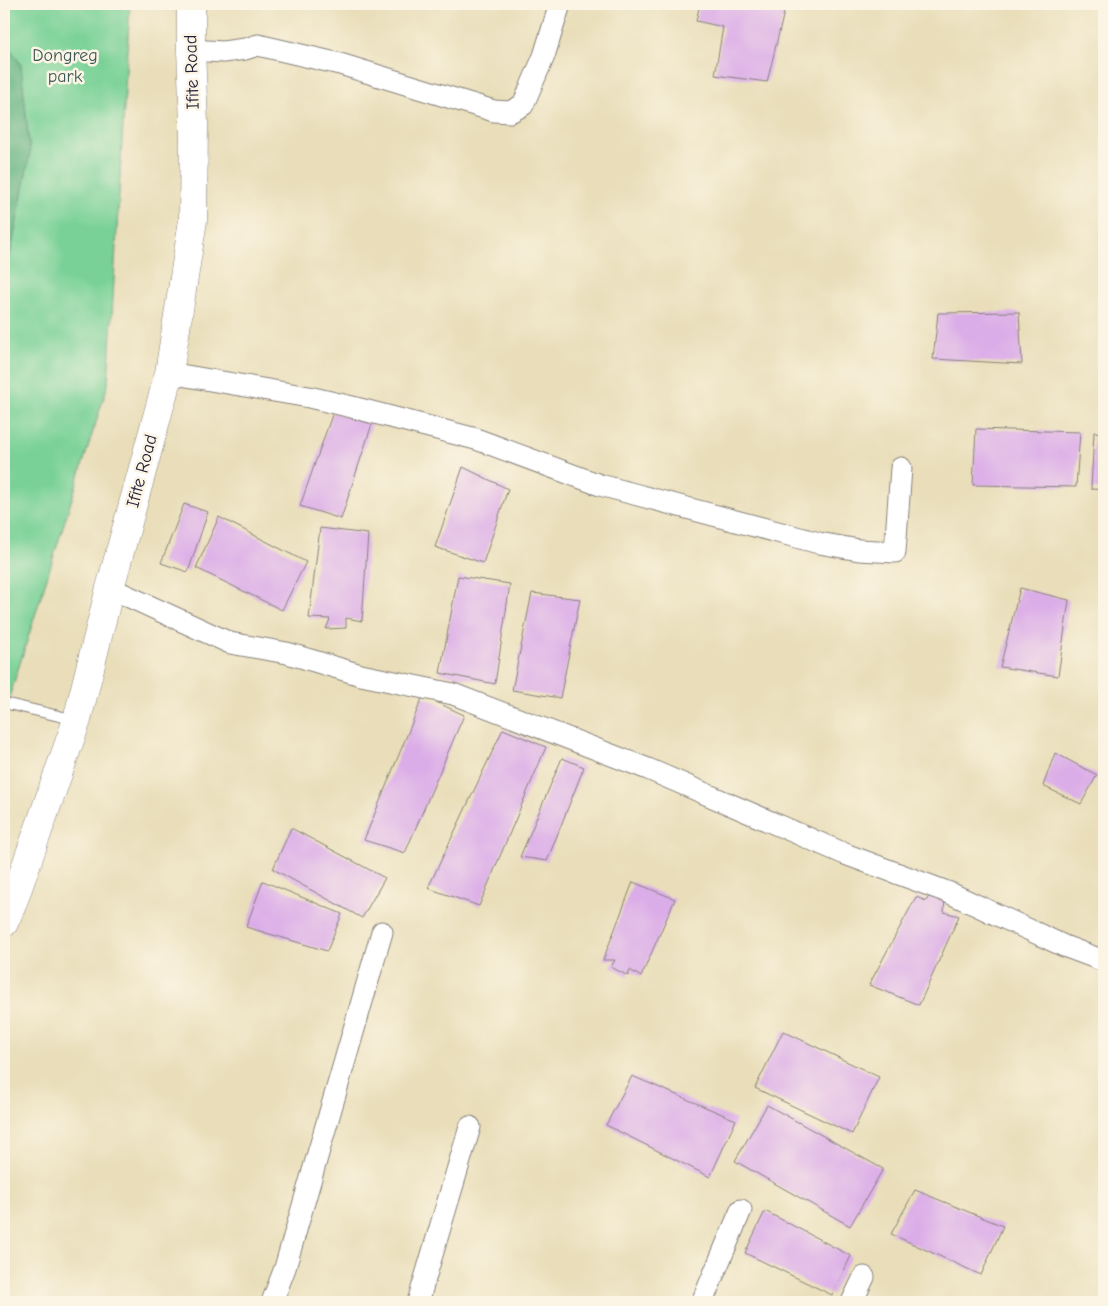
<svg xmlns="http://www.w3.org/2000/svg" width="1108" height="1306" viewBox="0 0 1108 1306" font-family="'Comic Neue',sans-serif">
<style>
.green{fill:#79d197;stroke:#4e7a69}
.forest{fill:#62b380;stroke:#426a5e}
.building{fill:#dbade8}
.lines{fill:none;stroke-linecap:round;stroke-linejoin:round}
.lane-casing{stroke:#86807a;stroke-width:12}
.street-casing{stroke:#86807a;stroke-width:23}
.secondary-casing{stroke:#86807a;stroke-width:29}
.lane{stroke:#fff;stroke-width:10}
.street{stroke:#fff;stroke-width:21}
.secondary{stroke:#fff;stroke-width:28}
.labels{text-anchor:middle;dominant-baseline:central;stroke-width:5;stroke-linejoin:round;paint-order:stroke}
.park-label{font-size:18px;fill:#3c5757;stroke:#fcf5e5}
.street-label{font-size:18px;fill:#22223b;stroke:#fcf5e5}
</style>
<rect width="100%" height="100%" fill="#fcf5e5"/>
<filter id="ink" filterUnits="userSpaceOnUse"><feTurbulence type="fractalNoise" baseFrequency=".02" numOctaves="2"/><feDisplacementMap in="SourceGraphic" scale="10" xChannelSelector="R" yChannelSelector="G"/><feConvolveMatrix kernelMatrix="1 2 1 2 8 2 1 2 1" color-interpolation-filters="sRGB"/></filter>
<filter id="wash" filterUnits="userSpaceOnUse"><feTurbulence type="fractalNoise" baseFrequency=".0096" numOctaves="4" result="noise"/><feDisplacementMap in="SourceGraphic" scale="20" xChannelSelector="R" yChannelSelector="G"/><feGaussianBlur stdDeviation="1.12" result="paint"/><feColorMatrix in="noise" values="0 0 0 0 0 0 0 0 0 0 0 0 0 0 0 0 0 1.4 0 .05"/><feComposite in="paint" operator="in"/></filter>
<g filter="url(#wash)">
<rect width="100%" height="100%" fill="#e9deb9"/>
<path class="green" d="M4,4H130L108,384L4,714Z"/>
<path class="forest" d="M4,38L21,65L30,153L10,257L4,268Z"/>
<g id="blocks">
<g class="building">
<path d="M700,4H786L767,82L715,75L723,27L696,21Z"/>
<path d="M1019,312L1022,364L933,359L938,313Z"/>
<path d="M333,412L372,424L341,519L300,506Z"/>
<path d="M976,429L1080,432L1076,487L973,485Z"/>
<path d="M1094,432L1104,433V490L1091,489Z"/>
<path d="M463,467L508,489L483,563L435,547Z"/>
<path d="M184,504L208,512L188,572L161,563Z"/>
<path d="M219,517L306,562L282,610L196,568Z"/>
<path d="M320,528L368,534L362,621L346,618V628L326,629L330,619L309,618Z"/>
<path d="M458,576L510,584L495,684L440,673Z"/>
<path d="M1020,588L1069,600L1058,676L1000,667Z"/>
<path d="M532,593L580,599L560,698L512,690Z"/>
<path d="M423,696L464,715L405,853L364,840Z"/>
<path d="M503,729L546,747L479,906L428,888Z"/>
<path d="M1055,753L1097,775L1081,804L1043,786Z"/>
<path d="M562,758L584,767L547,861L520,857Z"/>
<path d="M291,828L385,878L362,918L273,869Z"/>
<path d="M263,881L342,914L327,951L246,927Z"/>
<path d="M633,882L675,899L641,977L630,970L628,976L611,967L615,960H603Z"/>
<path d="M931,893L945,898L944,912L959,916L919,1005L869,985L916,897L926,901Z"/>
<path d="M783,1031L879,1077L852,1134L755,1088Z"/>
<path d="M632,1076L736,1120L710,1177L606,1125Z"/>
<path d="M767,1105L883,1169L850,1226L735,1161Z"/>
<path d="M915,1190L1003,1226L981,1275L891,1234Z"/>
<path d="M765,1211L851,1256L832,1295L745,1253Z"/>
</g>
</g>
</g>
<g filter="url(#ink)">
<use href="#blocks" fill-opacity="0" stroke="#86807a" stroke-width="1"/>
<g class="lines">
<defs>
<path id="lane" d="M4,703L76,720"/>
<g id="street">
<path d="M191,50L223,52L245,49L258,45L340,64L494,111L510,112L523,105L544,56L560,4"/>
<path d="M169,373L309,397L352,407L476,439L600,485L819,543L859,550L895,552L901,468"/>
<path d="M110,588L230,643L287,653L361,675L453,694L648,769L845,854L950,893L1064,946L1104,961"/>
<path d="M272,1302L285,1268L382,932"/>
<path d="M418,1302L470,1127"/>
<path d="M702,1302L741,1210"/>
<path d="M852,1302L864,1277"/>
</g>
<path id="secondary" d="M4,923L12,905L77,720L110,588L169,373L193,220L194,124L191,50V4"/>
</defs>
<use href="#lane" class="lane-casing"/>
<use href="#street" class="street-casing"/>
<use href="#secondary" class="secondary-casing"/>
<use href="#lane" class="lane"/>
<use href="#street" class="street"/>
<use href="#secondary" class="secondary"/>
</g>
</g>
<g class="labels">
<g class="park-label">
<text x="65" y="55">Dongreg<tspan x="65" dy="21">park</tspan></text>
</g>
<g class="street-label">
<text transform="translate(192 72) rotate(-92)">Ifite Road</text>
<text transform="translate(142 471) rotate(-75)">Ifite Road</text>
</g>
</g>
<rect width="1108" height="1306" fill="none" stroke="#fcf5e5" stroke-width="20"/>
</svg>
